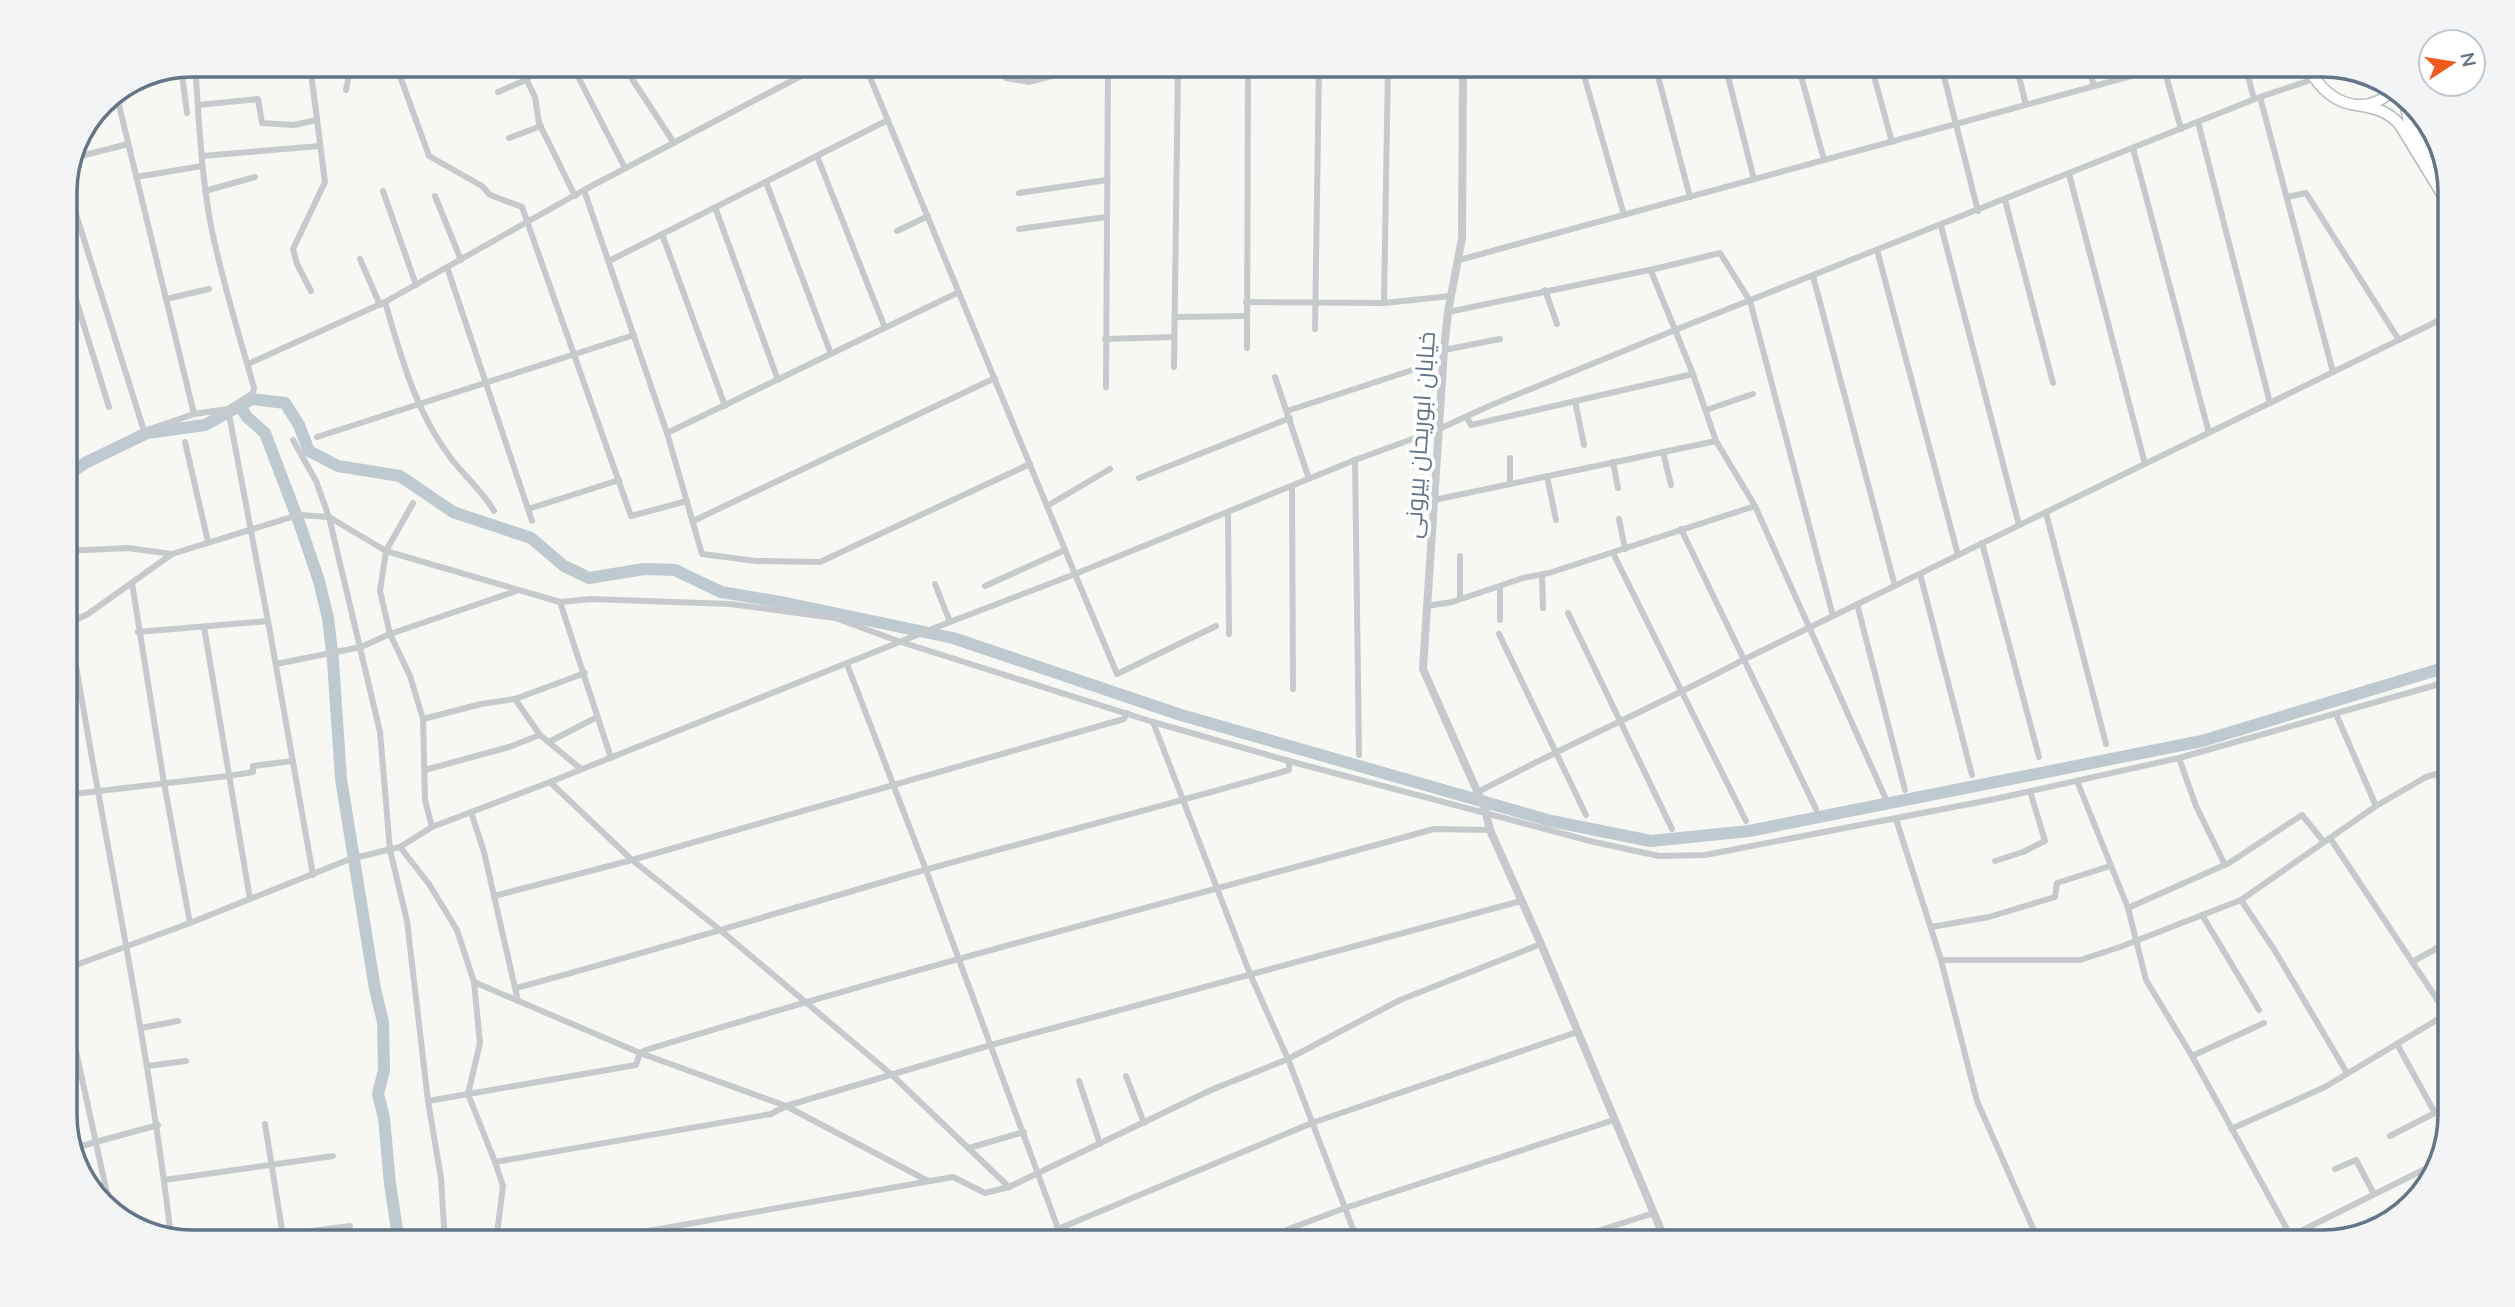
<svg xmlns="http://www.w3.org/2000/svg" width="2515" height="1307" viewBox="0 0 2515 1307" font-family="'Nunito Sans',Cairo,sans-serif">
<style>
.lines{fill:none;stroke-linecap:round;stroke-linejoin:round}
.river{stroke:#bfcad0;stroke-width:12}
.trunk-casing{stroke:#b8bcbf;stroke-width:13}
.minor{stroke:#c6cacd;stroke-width:6}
.tertiary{stroke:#c6cacd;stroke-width:8}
.trunk{stroke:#fff;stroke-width:10}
.labels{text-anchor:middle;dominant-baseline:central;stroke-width:7;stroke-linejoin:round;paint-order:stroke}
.street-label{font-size:24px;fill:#637587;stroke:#fff}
.rim{fill:none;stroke:#637587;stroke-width:3.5}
</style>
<rect width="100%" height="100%" fill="#f7f7f3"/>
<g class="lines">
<g class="river">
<path d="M240,406L247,417L265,433L300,525L319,581L328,618L333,661L341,779L375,989L383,1022L384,1070L378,1094L384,1118L390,1184L397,1230L396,1242"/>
<path d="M65,477L85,463L147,433L205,425L252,399L285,403L299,425L309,451L338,466L400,476L453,512L531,538L564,566L589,578L644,569L675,570L721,592L786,603L953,638L1181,715L1551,821L1651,841L1749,831L2202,741L2450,666"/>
</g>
<defs>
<g id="trunk">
<path d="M2308,65C2322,100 2362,121 2393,90"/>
<path d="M2405,100L2409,122L2450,188"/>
<path d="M2357,105C2375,108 2388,111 2400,125L2450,207"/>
</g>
</defs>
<use href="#trunk" class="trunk-casing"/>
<g class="minor">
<path d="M195,65C199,119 201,173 211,226C222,281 239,334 254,388L253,393L228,409"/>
<path d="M310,65L325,182L293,249L297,264L311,291"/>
<path d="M396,65L429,156L482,186L490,195L522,207L631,516L687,501"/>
<path d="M519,65L535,97L539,123L575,196"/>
<path d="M572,65L625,168"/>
<path d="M623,65L674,143"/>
<path d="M865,65L1075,574L1355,460L1437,430L1489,406L1675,330L2260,97L2314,79"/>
<path d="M1000,65L1006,78L1029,82L1092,65"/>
<path d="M1581,65L1624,215"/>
<path d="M1655,65L1690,197"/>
<path d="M1725,65L1754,179"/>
<path d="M1798,65L1824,160"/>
<path d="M1871,65L1892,142"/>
<path d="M1941,65L1978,211"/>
<path d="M2016,65L2026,105"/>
<path d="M2088,65L2094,86"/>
<path d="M2163,65L2181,129"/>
<path d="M2245,65L2254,99"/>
<path d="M181,67L187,113"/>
<path d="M159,71L181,69"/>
<path d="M195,73L242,65"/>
<path d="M346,90L351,65"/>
<path d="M498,92L528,79"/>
<path d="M116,93L194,414"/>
<path d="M2260,97L2333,372"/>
<path d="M198,105L258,99L262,123L294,125L317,120"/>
<path d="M2198,122L2270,403"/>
<path d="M509,138L541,126"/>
<path d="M2133,148L2209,433"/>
<path d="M202,156L320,146"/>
<path d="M817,156L885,328"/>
<path d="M77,157L128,144"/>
<path d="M2069,174L2145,464"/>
<path d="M136,177L202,166"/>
<path d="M66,182L144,431L194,414L228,409L268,621L313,875"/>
<path d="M766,182L831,354"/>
<path d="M584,190L667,433L702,554L756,561L820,562L1030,464"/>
<path d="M205,191L255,177"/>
<path d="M383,191L416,285"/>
<path d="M1019,193L1107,180"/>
<path d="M435,196L461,260"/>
<path d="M2287,197L2306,193L2399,340"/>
<path d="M2005,200L2053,383"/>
<path d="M715,207L778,380"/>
<path d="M1941,226L2019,525"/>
<path d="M1019,229L1106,217"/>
<path d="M897,231L928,216"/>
<path d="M662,234L725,406"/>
<path d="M1877,250L1958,555"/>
<path d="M360,259L380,305"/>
<path d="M1459,260L2164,67"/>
<path d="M609,261L888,120"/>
<path d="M65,264L109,407"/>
<path d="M447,267L532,521"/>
<path d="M1650,270L1720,253L1750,301L1833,616"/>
<path d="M1813,276L1895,586"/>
<path d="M1545,290L1557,324"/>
<path d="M166,299L209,289"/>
<path d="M385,302C401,356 415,411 450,457C464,476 482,490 494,511"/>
<path d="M1246,302L1384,303L1451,296"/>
<path d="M1384,303L1388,65"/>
<path d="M1448,312L1649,270L1651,271L1693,374L1716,441L1755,506L1885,797"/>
<path d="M1175,317L1247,316"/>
<path d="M1315,329L1319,65"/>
<path d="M1105,339L1174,337"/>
<path d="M1247,348L1248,65"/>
<path d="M1444,350L1500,339"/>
<path d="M248,364L385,302L584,190L822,65"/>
<path d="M1174,367L1178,65"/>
<path d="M1275,377L1309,479"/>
<path d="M1106,387L1108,65"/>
<path d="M1575,401L1584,445"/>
<path d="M1706,410L1753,394"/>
<path d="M1287,411L1443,360"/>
<path d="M1467,418L1471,425L1693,374"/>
<path d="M667,433L959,292"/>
<path d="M317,437L634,335"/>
<path d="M293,440L316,481L329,517L380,732L390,850L407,921L428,1101L441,1178L445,1242"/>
<path d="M185,442L208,542"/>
<path d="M1663,452L1671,485"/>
<path d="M1355,460L1359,755"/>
<path d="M1613,462L1618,488"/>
<path d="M1547,476L1556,520"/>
<path d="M1139,478L1290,418"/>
<path d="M1510,484V458"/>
<path d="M1292,486L1293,689"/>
<path d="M1434,500L1716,441"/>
<path d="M413,503L386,551L380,591L390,634L410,676L423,719L425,800L432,827"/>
<path d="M1047,506L1110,469"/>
<path d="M528,509L619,480"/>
<path d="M1228,512L1229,634"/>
<path d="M2046,513L2106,744"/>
<path d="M1619,519L1625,549"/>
<path d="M693,521L995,378"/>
<path d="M1681,529L1816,809"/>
<path d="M1982,543L2039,757"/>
<path d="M65,551L128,548L172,554"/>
<path d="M1613,553L1746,821"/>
<path d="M1460,556V599"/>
<path d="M1920,574L1972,775"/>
<path d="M1542,575L1543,608"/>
<path d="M132,583L164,783L190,923"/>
<path d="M935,584L950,622"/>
<path d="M985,586L1065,550"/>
<path d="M65,598C98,812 146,1023 171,1237"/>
<path d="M560,602L611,758"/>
<path d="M1857,604L1905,790"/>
<path d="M1427,606L1452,602L1523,578L1549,573L1755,506"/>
<path d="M1568,613L1672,829"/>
<path d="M1500,620V586"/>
<path d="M65,625L88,614L172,554L298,515L329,517L386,551L560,602L591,599L730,604L835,618L901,642L1153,722L1289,761L1594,842L1659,856L1705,855L1995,799L2179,758L2450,681"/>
<path d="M204,627L250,899"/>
<path d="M138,632L268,621"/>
<path d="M1499,634L1586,815"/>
<path d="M276,664L361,647L390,634L519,590"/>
<path d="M847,664L926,870L1063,1242"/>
<path d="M515,699L540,735L581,769"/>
<path d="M2336,714L2376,806"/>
<path d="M423,719L481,704L515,699L585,673"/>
<path d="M1153,722L1250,974L1288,1059L1358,1242"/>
<path d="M549,742L597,717"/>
<path d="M2179,758L2196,806L2225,865"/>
<path d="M425,770L509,747L540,735"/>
<path d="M2077,781L2128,908L2146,980L2192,1056L2294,1242"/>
<path d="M550,782L632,860L719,929L892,1075L1009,1187"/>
<path d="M1478,792C1566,745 1657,706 1745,659L2450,315"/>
<path d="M65,795L228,776L253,772V766L292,761"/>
<path d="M471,812L484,852L518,1001"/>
<path d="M1896,819L1941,960H2080L2120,947L2241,900L2376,806L2426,777L2450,770"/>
<path d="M2330,838L2450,1019"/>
<path d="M400,847L429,884L457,930L474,982L640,1053L786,1106L928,1181"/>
<path d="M1995,861L2023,852L2045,841L2030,791"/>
<path d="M494,896L632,860L1124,719L1127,713"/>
<path d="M2241,900L2275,951L2347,1073"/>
<path d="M2128,908L2229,863L2302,815L2324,842"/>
<path d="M2202,915L2259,1010"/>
<path d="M1931,927L1989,917L2055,897L2057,883L2110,866"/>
<path d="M1941,960L1977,1101L2039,1242"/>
<path d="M2412,962L2450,941"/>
<path d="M65,969L190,923L350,859L400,847L432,827L550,782L937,627L1075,574L1117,674L1216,626"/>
<path d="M474,982L480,1043L468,1094L495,1162"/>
<path d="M516,988C647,953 776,913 907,875C1034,839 1162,807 1289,770V761"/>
<path d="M65,1001L110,1207"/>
<path d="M141,1028L178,1021"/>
<path d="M2397,1044L2435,1113"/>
<path d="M2192,1056L2264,1023"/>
<path d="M147,1066L186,1061"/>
<path d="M1126,1076L1144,1123"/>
<path d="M1079,1081L1100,1144"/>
<path d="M428,1101L636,1065L640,1053L646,1050C906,970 1171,902 1434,829L1490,830"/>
<path d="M265,1124L284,1242"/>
<path d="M2231,1129L2325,1087L2450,1012"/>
<path d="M2390,1136L2450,1105"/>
<path d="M74,1148L158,1125"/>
<path d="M969,1148L1024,1132"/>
<path d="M2335,1169L2356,1160L2374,1194"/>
<path d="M164,1180L333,1156"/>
<path d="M1058,1229L1312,1123L1577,1032"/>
<path d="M2291,1236L2439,1162"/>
<path d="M229,1242L350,1226"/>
<path d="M496,1242L503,1186L495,1162L771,1114L786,1106L991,1045L1521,901"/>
<path d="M586,1242L953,1177L985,1193L1009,1187L1211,1090L1288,1059L1400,1000L1541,944"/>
<path d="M1260,1242L1294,1227L1345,1208L1614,1120"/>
<path d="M1563,1242L1654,1213"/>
</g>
<path class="tertiary" d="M1463,65L1462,238L1448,312L1444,350L1423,669L1485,809L1490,830L1541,944L1666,1242"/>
<use href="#trunk" class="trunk"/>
</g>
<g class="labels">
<g class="street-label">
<text transform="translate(1420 435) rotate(-86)">خیابان ابوریحان بیرونی</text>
</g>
</g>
<path d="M0 0H2515V1307H0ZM192 77H2323A115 115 0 0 1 2438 192V1115A115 115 0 0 1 2323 1230H192A115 115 0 0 1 77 1115V192A115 115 0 0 1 192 77Z" fill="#f3f4f5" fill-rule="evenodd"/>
<path class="rim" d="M192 77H2323A115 115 0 0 1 2438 192V1115A115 115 0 0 1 2323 1230H192A115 115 0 0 1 77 1115V192A115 115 0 0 1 192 77Z"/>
<g transform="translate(2452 63) rotate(78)"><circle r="33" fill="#ffffff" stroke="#c1c8cf" stroke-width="2"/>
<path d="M0-5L12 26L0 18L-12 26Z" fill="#f05a1a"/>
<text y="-10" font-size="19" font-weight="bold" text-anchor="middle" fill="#637587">N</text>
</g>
</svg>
